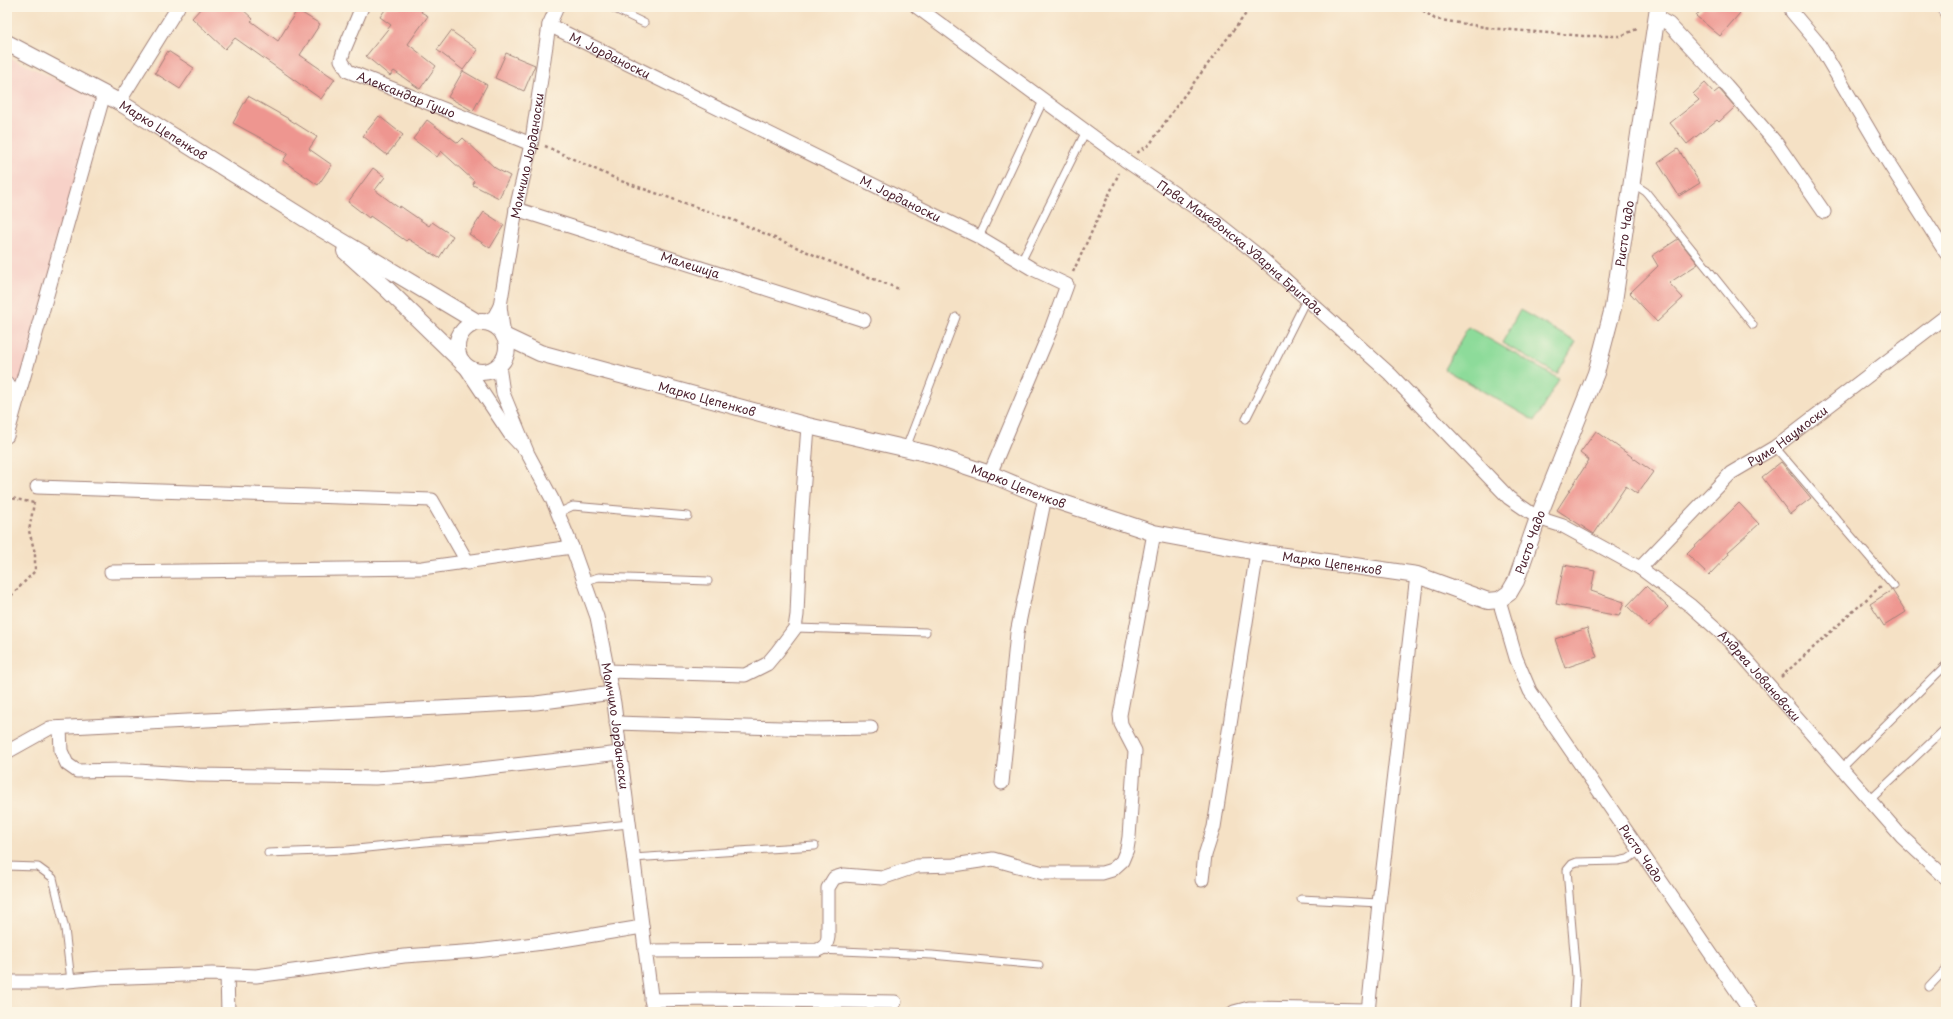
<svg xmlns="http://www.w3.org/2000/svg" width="1953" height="1019" viewBox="0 0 1953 1019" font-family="'Playpen Sans',sans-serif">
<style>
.built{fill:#f7d1c8}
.green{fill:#8ddb9a;stroke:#6c7d62}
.building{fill:#ee9690}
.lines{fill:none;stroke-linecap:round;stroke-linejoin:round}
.service-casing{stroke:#a08078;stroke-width:9}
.minor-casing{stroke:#a08078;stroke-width:15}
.tertiary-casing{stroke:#a08078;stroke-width:18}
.path{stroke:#a08078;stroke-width:2.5;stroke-dasharray:3 3;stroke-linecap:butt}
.service{stroke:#fff;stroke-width:7}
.minor{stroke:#fff;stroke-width:13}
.tertiary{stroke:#fff;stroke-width:16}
.labels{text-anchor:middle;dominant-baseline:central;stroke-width:3;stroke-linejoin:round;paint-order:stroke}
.street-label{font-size:12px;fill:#4a1f2b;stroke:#fcf5e5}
</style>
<rect width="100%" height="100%" fill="#fcf5e5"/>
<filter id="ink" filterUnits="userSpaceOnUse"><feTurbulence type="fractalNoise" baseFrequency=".025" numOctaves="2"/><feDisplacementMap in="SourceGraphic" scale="8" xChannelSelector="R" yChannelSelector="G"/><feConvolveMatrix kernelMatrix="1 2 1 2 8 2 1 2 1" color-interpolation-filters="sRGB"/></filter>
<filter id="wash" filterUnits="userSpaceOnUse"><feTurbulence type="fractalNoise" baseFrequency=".012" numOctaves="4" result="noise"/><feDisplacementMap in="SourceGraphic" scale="16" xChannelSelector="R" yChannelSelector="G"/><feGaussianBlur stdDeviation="0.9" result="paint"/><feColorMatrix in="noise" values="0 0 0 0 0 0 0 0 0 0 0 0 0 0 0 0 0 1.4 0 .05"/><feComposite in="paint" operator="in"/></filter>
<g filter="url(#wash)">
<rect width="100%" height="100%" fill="#f5e1c5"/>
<path class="built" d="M7,56L99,100L7,439Z"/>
<g class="green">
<path d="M1520,310L1576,342L1557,374L1502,343Z"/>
<path d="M1468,327L1559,379L1535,421L1444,369Z"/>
</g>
<g id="blocks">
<g class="building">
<path d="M202,7H240L253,19L251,21L278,41L297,10L320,24L300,55L335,79L321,99L235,38L225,49L192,18Z"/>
<path d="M387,7H424L421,12L428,16L408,44L436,66L420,89L394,71L390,76L366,56L391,25L380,17Z"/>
<path d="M1704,7H1733L1740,13L1720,36L1696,16Z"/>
<path d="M451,31L478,50L463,70L437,50Z"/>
<path d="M168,51L194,68L180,89L155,73Z"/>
<path d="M506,53L535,65L524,91L495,78Z"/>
<path d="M463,71L487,85L473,111L448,97Z"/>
<path d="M1705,83L1714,93L1719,89L1735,107L1719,122L1717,120L1687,144L1670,123L1699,100L1693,94Z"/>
<path d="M248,96L287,118L317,137L309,149L332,165L318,185L283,161L288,153L233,123Z"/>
<path d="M379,116L403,135L387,155L363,136Z"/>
<path d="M427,120L458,143L463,138L495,168L510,176L499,198L473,185L474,181L441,151L437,157L413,139Z"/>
<path d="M1678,149L1700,183L1679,196L1658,163Z"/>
<path d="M373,168L385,177L375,190L399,208L400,206L429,226L432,222L453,236L439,258L408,239L406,241L370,216L369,218L348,202Z"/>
<path d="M484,212L504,225L490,248L469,234Z"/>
<path d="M1678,239L1698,264L1669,283L1683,298L1657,322L1630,293L1658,266L1652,256Z"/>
<path d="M1596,431L1653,472L1637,494L1626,486L1594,534L1557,510L1589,460L1580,453Z"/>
<path d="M1781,462L1811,498L1790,514L1762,477Z"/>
<path d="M1739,503L1759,524L1728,552L1729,554L1709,575L1687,554Z"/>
<path d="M1564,565L1595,571L1591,591L1624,602L1619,616L1556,604Z"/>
<path d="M1646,586L1668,607L1649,627L1627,606Z"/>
<path d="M1892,590L1906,612L1884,626L1870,604Z"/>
<path d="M1587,628L1597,657L1565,668L1555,639Z"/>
</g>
</g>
</g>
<g filter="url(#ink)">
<use href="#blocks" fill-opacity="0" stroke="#a08078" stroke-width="1"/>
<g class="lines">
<defs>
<g id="service">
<path d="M611,7L644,23"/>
<path d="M1631,182L1646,192L1753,325"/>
<path d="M979,237L1043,101"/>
<path d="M1021,262L1086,131"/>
<path d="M1246,419L1307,298"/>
<path d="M1775,447L1894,586"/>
<path d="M906,448L956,317"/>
<path d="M558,513L573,506L688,516"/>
<path d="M584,581L599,577L708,581"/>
<path d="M795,628L926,632"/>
<path d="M1842,768L1946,665"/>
<path d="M1870,800L1946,728"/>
<path d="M268,853L347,850L435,841L483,839L629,824"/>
<path d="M633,858L815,846"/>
<path d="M7,866L38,867L53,878L65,929L71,981"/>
<path d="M1301,899L1379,903"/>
<path d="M820,950L932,955L1039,965"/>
<path d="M1929,987L1946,969"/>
<path d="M1574,1012L1576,976L1567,870L1572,864L1577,862L1618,861L1628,859L1640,851"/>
</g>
<g id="minor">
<path id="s1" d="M362,7L344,50L341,60L348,71L531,144"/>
<path id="s2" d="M917,7L1125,160L1215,221L1259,256L1390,374L1509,498L1538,518L1563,526L1640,568L1691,606L1730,641L1902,837L1946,878"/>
<path d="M1943,7L1946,12"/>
<path d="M1792,12L1818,43L1888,162L1946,253"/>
<path d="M1656,17L1669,24L1726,85L1777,144L1824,212"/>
<path id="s3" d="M549,25L979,237L1031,268L1067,285L1051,329L990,474"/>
<path d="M119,102L178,7"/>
<path id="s4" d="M516,209L864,320"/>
<path d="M485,322L494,317L500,306"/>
<path id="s5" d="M504,336L500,306L516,209L532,140L549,25L557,7"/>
<path d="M462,362L510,434L523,448"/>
<path id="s6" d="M499,366L503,393L528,454L552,499L572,547L597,617L614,703L653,1012"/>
<path d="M7,383L18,399"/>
<path d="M7,436L104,94"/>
<path d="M37,487L432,500L468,563"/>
<path id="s7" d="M1640,568L1731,473L1775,447L1946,316"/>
<path d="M111,572L422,568L572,547"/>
<path id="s8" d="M1499,600L1516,658L1530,691L1751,1012"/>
<path d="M607,671L745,675L767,664L777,652L795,628L797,615L800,536L808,426"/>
<path d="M616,723L813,729L871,728"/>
<path d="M60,728L61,751L67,764L77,771L123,770L198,775L375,778L436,774L620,753"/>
<path d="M7,752L50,728L536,703L612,693"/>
<path d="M1002,783L1017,633L1045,497"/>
<path d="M1202,880L1205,855L1214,827L1257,552"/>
<path d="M645,951L818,950C825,947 827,944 828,937V888L834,878L844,875L882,878L917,866L954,865L993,859L1043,873H1102L1112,870L1122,861L1127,849L1129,837L1135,751L1121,724L1120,715L1154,533"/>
<path d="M227,975L228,1012"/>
<path d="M7,982H57L101,978L212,974L256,976L404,956L477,951L551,942L642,927"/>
<path d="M651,1000L709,999L895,1002"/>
<path d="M1234,1012L1249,1008L1368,1010"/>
<path d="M1368,1012L1379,903L1417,575"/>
</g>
<g id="tertiary">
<path id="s9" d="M7,43L119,102L315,225L477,322"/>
<path d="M345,251L386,288L462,362"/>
<circle cx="482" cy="347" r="25"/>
<path id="s10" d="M504,336L540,353L808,426L930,454L990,474L1045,497L1154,533L1257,552L1417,575L1488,601L1499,600L1509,593L1516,581L1538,518L1596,373L1613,308L1658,7"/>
</g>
</defs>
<use href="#service" class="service-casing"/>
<use href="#minor" class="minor-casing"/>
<use href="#tertiary" class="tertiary-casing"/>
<g class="path">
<path d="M1418,7L1435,19L1490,28L1583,36H1621L1639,28"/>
<path d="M545,146L621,181L733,220L826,260L899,289"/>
<path d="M1137,153L1150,144L1180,101L1251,7"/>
<path d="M1073,272L1119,173"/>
<path d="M7,497L34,503"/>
<path d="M7,600L35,571V553L29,531L34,503"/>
<path d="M1781,677L1881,586"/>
</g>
<use href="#service" class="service"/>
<use href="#minor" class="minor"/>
<use href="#tertiary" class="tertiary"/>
</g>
</g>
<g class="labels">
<g class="street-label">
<text stroke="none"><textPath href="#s3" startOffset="68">М. Јорданоски</textPath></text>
<text stroke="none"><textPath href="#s1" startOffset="133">Александар Гушо</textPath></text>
<text stroke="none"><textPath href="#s9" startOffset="179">Марко Цепенков</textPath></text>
<text stroke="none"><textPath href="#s5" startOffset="183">Момчило Јорданоски</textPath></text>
<text stroke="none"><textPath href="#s3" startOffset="392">М. Јорданоски</textPath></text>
<text stroke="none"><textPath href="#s10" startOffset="1425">Ристо Чадо</textPath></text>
<text stroke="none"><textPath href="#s2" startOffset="403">Прва Македонска Ударна Бригада</textPath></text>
<text stroke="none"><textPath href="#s4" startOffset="183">Малешија</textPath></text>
<text stroke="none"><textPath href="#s10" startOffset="213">Марко Цепенков</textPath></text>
<text stroke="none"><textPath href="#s7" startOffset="199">Руме Наумоски</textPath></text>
<text stroke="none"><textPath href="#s10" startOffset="537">Марко Цепенков</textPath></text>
<text stroke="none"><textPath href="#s10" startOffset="1101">Ристо Чадо</textPath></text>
<text stroke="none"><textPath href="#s10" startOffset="861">Марко Цепенков</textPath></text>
<text stroke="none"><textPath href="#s2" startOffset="1082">Андреа Јовановски</textPath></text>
<text stroke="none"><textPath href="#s6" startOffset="381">Момчило Јорданоски</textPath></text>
<text stroke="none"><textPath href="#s8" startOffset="293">Ристо Чадо</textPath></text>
</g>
</g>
<rect width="1953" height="1019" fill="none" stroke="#fcf5e5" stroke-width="24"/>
</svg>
